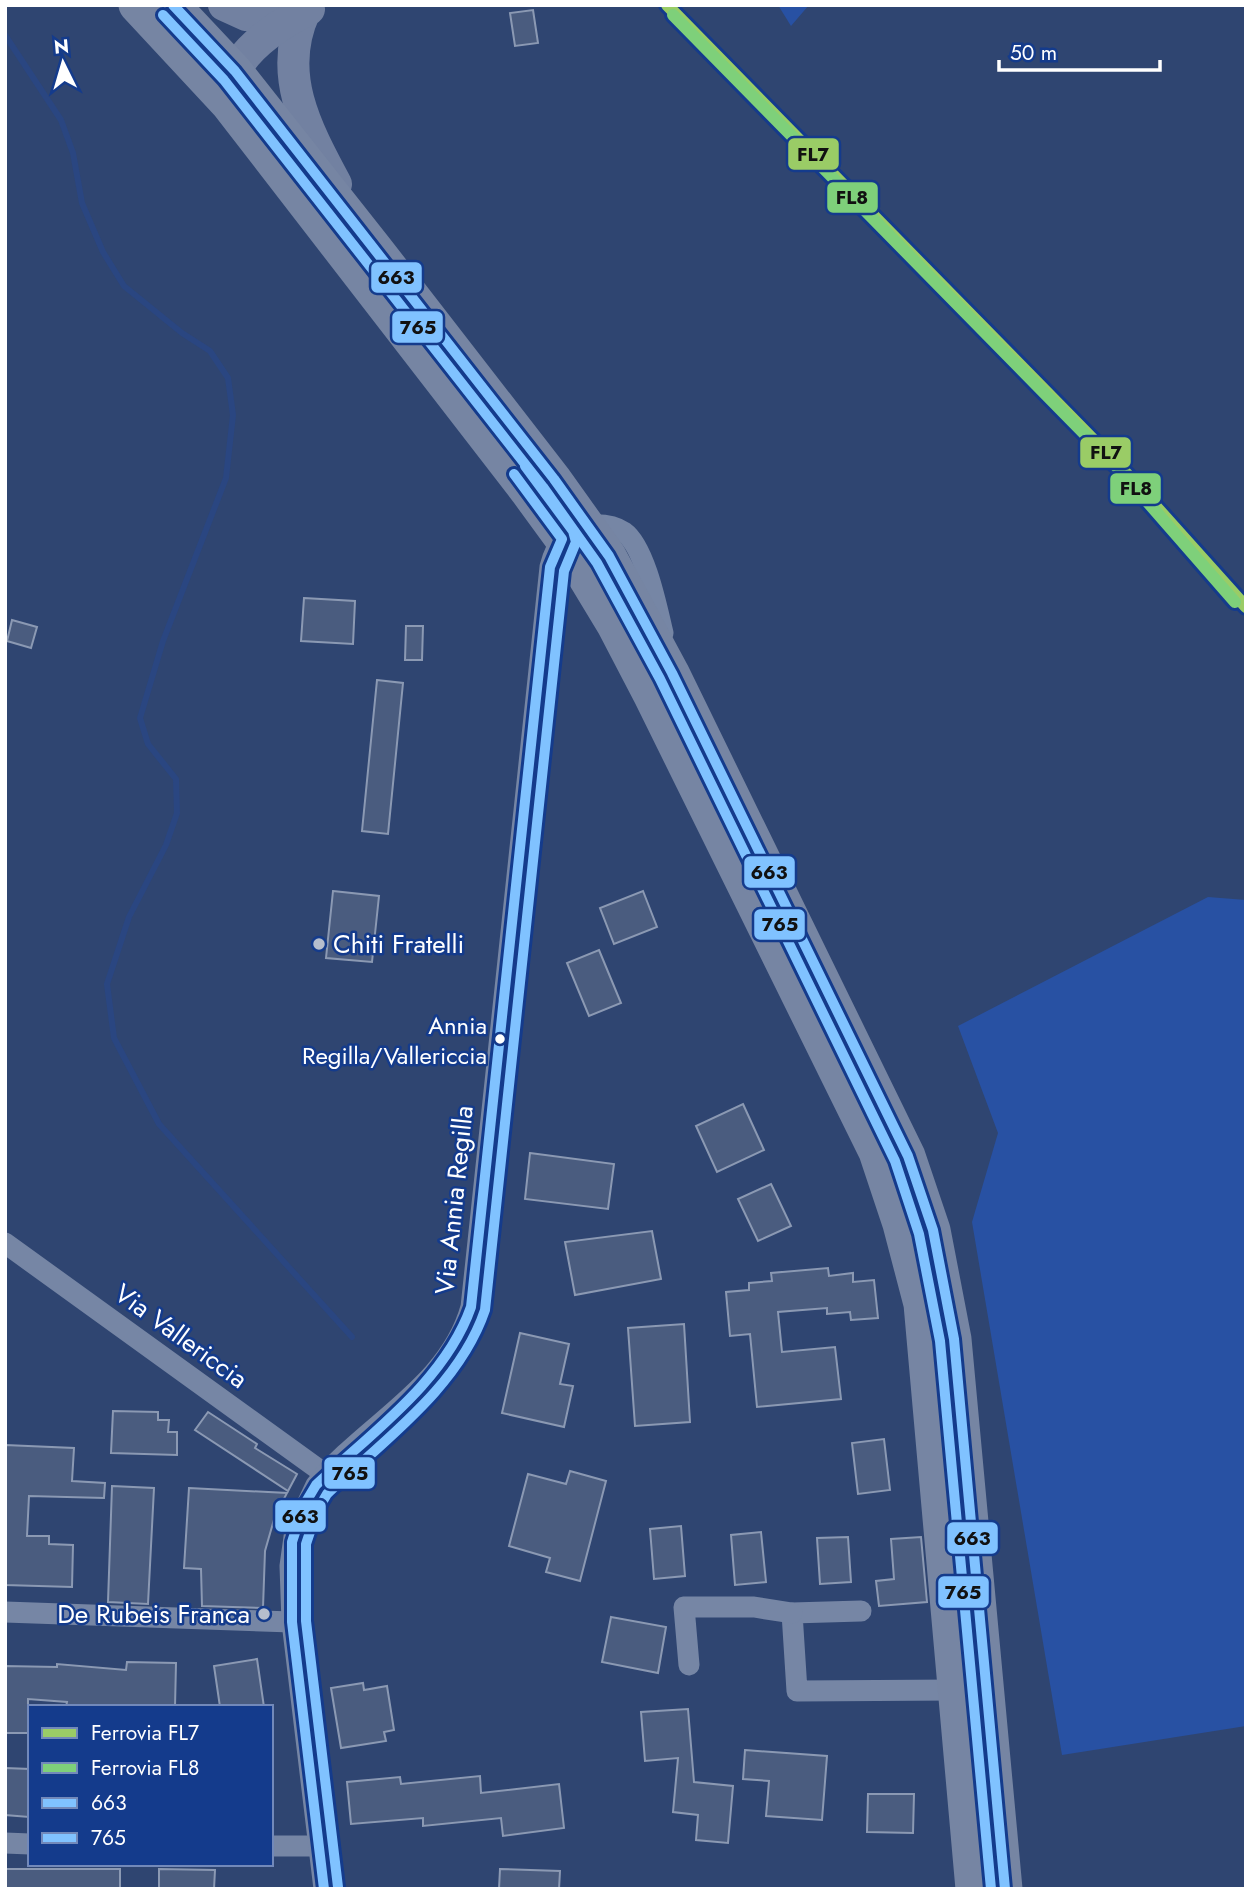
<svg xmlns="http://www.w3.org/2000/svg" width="1251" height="1894" viewBox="0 0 1251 1894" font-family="Jost,sans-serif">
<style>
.green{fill:#2851a3}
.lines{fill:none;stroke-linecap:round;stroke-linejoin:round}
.stream{stroke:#2a4681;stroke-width:6}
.building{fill:#4a5c7f;stroke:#8b99b3;stroke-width:2}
.street{stroke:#7686a5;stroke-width:21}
.secondary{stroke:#7281a1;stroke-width:32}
.primary{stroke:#7685a3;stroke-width:35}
.bus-1-casing{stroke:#143b8c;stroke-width:16}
.bus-2-casing{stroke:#143b8c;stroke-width:16}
.bus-1{stroke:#80c2ff;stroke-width:10}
.bus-2{stroke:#80c2ff;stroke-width:10}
.rail-1-casing{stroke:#143b8c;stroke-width:18}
.rail-2-casing{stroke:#143b8c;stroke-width:18}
.rail-1{stroke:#9acc66;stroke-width:12}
.rail-2{stroke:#7ed07a;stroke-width:12}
.poi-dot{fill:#b6becd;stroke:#143b8c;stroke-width:2.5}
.bus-dot{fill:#fff;stroke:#143b8c;stroke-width:2.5}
.labels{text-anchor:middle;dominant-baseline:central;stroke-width:5;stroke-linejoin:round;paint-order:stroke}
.bus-label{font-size:24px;fill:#fff;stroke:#143b8c;text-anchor:end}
.poi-label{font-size:26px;fill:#fff;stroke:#143b8c;text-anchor:start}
.street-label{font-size:26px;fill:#fff;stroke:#143b8c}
.line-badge{stroke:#143b8c;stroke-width:2.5}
.pale-badge-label{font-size:19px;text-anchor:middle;font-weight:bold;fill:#111}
</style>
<rect width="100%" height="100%" fill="#2f4571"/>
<g class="green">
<path d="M778,5H809L791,26Z"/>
<path d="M1208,897L1246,900V1726L1062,1755L972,1222L998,1133L958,1026Z"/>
</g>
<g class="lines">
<path class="stream" d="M5,35L61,120L73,153L82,203L103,252L124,286L182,333L210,351L228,378L233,415L226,478L163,641L140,718L148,744L176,779L177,813L166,845L129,917L107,984L114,1038L159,1124L352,1337"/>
</g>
<g class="building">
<path d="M533,10L538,43L515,46L510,13Z"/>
<path d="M304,598L355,601L353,644L301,641Z"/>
<path d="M12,620L37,627L31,648L7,641Z"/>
<path d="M406,626H423L422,660H405Z"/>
<path d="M377,680L403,683L388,834L362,831Z"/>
<path d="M333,891L379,896L372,962L326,958Z"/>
<path d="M643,891L657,927L614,944L600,908Z"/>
<path d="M599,950L621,1003L589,1016L567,963Z"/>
<path d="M743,1104L764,1150L717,1172L696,1126Z"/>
<path d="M530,1153L614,1164L608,1209L525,1199Z"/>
<path d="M771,1184L791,1226L758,1241L738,1199Z"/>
<path d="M652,1231L661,1279L575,1295L565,1242Z"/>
<path d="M828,1268L829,1276L853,1273V1282L874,1280L878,1318L851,1320L850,1312L827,1314V1308L778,1312L782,1352L835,1347L841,1399L757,1407L750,1334L730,1336L726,1292L749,1290V1283L772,1281L771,1273Z"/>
<path d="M684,1324L690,1422L635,1426L628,1328Z"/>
<path d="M520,1333L569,1344L560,1384L573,1386L564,1427L502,1413Z"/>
<path d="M113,1411L158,1412V1420H169L168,1432H177V1455L111,1453Z"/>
<path d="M208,1412L257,1444L255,1448L297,1474L288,1491L195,1430Z"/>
<path d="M884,1439L890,1490L858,1494L852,1443Z"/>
<path d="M5,1445L74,1448L72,1481L105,1483L104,1498L29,1496L27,1536H49V1544L73,1545L72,1587L5,1585Z"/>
<path d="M570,1471L606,1481L580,1581L546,1572L550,1558L509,1546L528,1474L566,1484Z"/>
<path d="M112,1486L154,1488L148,1604L108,1602Z"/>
<path d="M189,1488L287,1493L275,1516L265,1551L263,1608L202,1606L201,1569L184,1568Z"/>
<path d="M681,1526L685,1576L654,1579L650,1529Z"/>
<path d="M761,1532L766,1582L735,1585L731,1535Z"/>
<path d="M848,1537L851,1582L820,1584L817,1538Z"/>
<path d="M921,1537L927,1602L879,1606L876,1581L894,1579L891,1539Z"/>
<path d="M611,1617L666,1627L658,1673L602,1662Z"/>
<path d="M257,1659L264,1707H220L214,1666Z"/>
<path d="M127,1662L176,1663L175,1707H66L67,1702L28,1699V1733H5V1666L57,1667V1664L126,1670Z"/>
<path d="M363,1683L364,1690L387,1686L394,1730L384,1732L386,1741L341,1748L331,1688Z"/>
<path d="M688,1709L694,1782L733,1786L728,1843L696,1840L698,1815L673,1812L678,1758L645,1761L641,1712Z"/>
<path d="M745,1750L827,1756L822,1820L766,1816L769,1781L743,1779Z"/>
<path d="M5,1768L30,1769L29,1817L5,1815Z"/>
<path d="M480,1776L481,1793L559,1784L564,1828L503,1836L501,1818L423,1826V1818L351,1824L347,1782L400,1777L401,1784Z"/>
<path d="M868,1794H914L913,1833L867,1832Z"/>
<rect x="5" y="1869" width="115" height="20"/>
<path d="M159,1869L215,1870L214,1889H159Z"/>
<path d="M500,1869L560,1871L559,1889H499Z"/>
</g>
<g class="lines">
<g class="street">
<path d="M5,1243L325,1474"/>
<path d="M861,1611L792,1613L797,1691L956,1690"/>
<path d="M5,1612L292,1622"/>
<path d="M689,1665L684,1607H754L792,1613"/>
<path d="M5,1843L30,1844"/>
<path d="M271,1846H319"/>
<path d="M324,1889L292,1622L290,1566L295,1530L316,1485C365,1424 449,1387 471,1307L550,567C555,548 564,528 587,525C599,524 614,525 624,532C645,547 657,608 663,633"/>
</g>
<g class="secondary">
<path d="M224,5L246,15L289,19"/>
<path d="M305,11C276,73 306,128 336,184"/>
<path d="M228,95C231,54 276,26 309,9"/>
</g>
<g class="primary">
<path d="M136,5L228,104L527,491L562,539L614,625L651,696L876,1152L900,1224L921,1304L973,1889"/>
<path d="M173,5L235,71L375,248L554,479L609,556L672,673L908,1156L933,1230L954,1339L1005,1889"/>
</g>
<defs>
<g id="bus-1">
<path d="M173,5L235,71L554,479L609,556L672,673L908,1156L933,1230L954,1339L1005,1889"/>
<path d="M324,1889L292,1622V1542L304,1505L316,1485C371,1433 445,1381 471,1307L550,567L562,539L514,474"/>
</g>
<g id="bus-2">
<path d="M163,15L224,80L543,487L597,563L660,679L895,1161L919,1234L940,1341L991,1889"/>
<path d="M338,1887L306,1621V1544L317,1511L327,1494C384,1440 459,1387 485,1310L564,571L576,542L573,531L525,466"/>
</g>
</defs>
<use href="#bus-1" class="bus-1-casing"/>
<use href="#bus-2" class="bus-2-casing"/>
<use href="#bus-1" class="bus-1"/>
<use href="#bus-2" class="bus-2"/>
<defs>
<path id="rail-1" d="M667,5L1125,472L1246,607"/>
<path id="rail-2" d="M673,15L1117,467L1235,602"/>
</defs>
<use href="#rail-1" class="rail-1-casing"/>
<use href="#rail-2" class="rail-2-casing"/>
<use href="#rail-1" class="rail-1"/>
<use href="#rail-2" class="rail-2"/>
</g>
<g class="poi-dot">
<circle cx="319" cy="944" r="7"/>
<circle cx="264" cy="1614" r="7"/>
</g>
<circle class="bus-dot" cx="500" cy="1039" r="6"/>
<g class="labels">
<g class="bus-label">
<text x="487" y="1025">Annia<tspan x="487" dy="30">Regilla/Vallericcia</tspan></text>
</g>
<g class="poi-label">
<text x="333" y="944">Chiti Fratelli</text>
<text x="250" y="1614" text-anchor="end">De Rubeis Franca</text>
</g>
<g class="street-label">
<text transform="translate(454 1200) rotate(-84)">Via Annia Regilla</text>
<text transform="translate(181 1336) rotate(36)">Via Vallericcia</text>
</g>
</g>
<g class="line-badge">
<rect x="787" y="137" width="53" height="34" rx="7" fill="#9acc66"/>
<rect x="826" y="181" width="53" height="33" rx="7" fill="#7ed07a"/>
<rect x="370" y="261" width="53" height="33" rx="7" fill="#80c2ff"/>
<rect x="391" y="310" width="53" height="34" rx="7" fill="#80c2ff"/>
<rect x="1079" y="436" width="53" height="33" rx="7" fill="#9acc66"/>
<rect x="1109" y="472" width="53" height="33" rx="7" fill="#7ed07a"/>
<rect x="743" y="855" width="53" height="34" rx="7" fill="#80c2ff"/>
<rect x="753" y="908" width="53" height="33" rx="7" fill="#80c2ff"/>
<rect x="323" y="1456" width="53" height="34" rx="7" fill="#80c2ff"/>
<rect x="274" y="1499" width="53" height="34" rx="7" fill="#80c2ff"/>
<rect x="946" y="1521" width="53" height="34" rx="7" fill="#80c2ff"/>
<rect x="937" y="1575" width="53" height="34" rx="7" fill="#80c2ff"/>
</g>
<g class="pale-badge-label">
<text x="813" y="161">FL7</text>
<text x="852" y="204">FL8</text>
<text x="396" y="284">663</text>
<text x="418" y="334">765</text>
<text x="1106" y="459">FL7</text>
<text x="1136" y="495">FL8</text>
<text x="769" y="879">663</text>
<text x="780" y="931">765</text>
<text x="350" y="1480">765</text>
<text x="300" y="1523">663</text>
<text x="972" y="1545">663</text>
<text x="963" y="1599">765</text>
</g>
<rect width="1251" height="1894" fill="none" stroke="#ffffff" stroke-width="14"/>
<rect x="28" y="1705" width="245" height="161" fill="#143b8c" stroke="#7289ba" stroke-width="2"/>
<rect x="42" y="1728" width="35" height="10" fill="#9acc66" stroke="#7289ba" stroke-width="2"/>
<text x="91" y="1740" font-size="21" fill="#ffffff">Ferrovia FL7</text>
<rect x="42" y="1763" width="35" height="10" fill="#7ed07a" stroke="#7289ba" stroke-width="2"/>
<text x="91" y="1775" font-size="21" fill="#ffffff">Ferrovia FL8</text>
<rect x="42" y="1798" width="35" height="10" fill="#80c2ff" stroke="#7289ba" stroke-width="2"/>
<text x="91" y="1810" font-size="21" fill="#ffffff">663</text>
<rect x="42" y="1833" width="35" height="10" fill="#80c2ff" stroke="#7289ba" stroke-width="2"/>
<text x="91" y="1845" font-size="21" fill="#ffffff">765</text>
<g transform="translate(63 63) rotate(355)" stroke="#143b8c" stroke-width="5" paint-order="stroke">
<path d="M0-5L12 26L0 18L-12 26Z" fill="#ffffff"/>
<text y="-10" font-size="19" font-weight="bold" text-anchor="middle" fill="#ffffff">N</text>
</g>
<path d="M999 60v10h161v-10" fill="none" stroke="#ffffff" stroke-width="3.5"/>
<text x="1010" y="60" font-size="21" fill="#ffffff" stroke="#143b8c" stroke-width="5" paint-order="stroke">50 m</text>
</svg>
